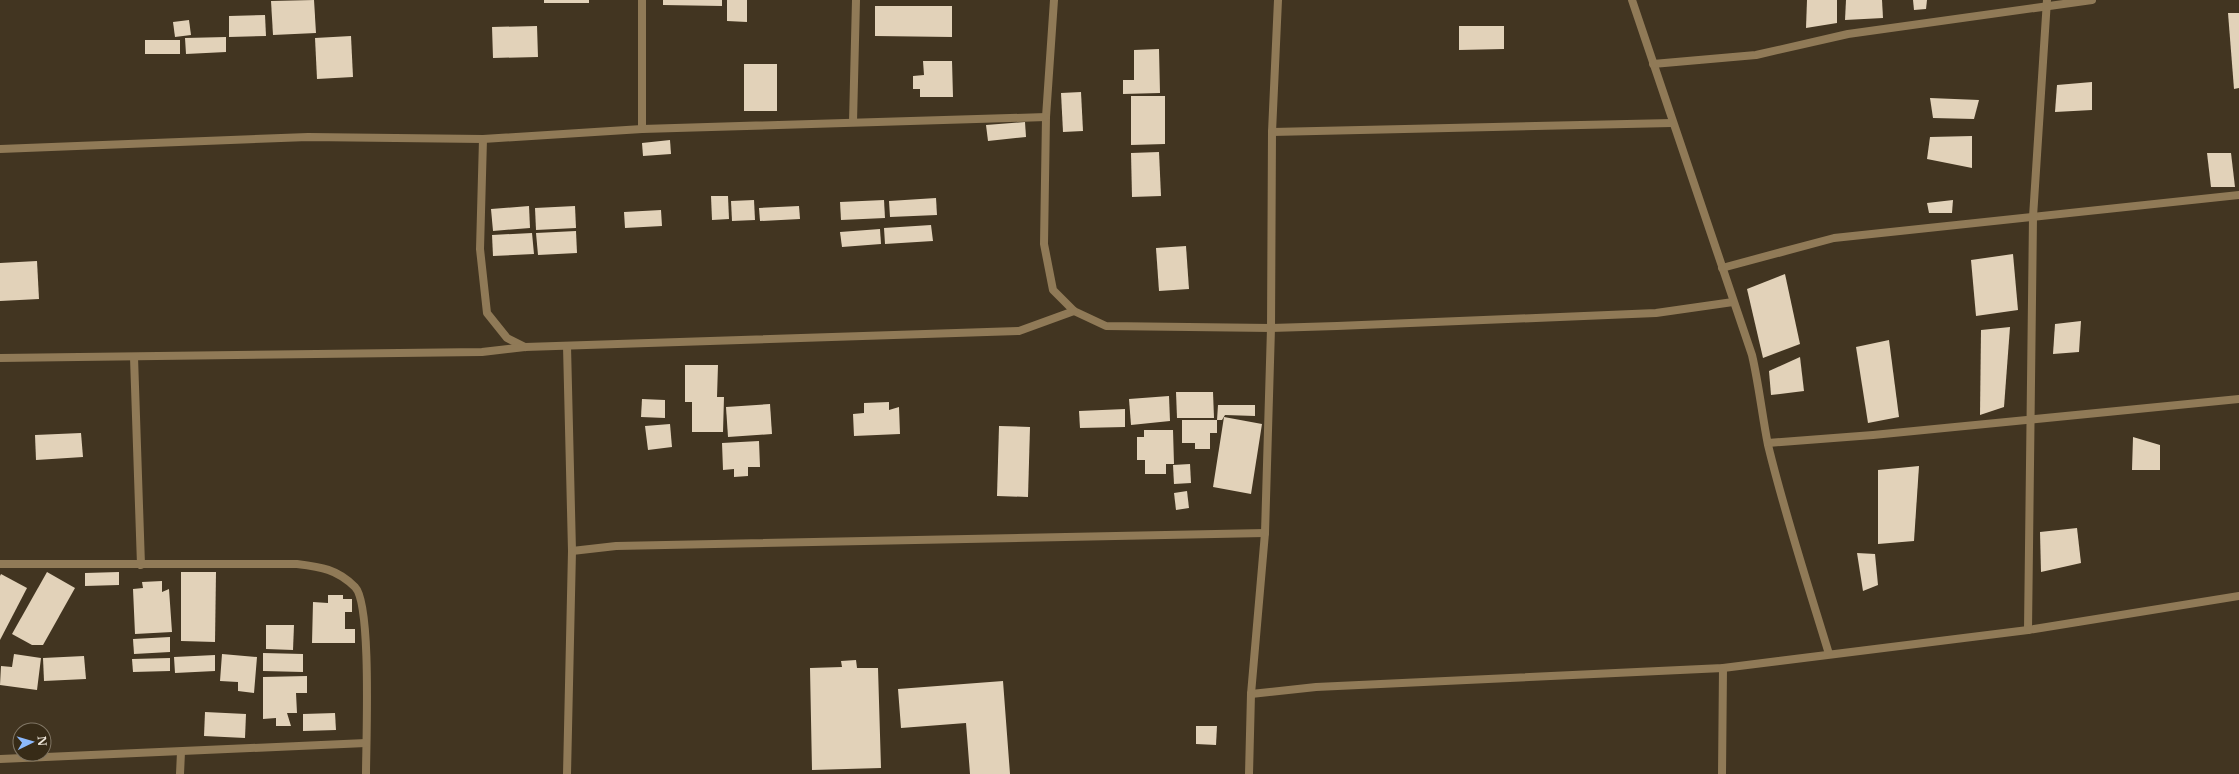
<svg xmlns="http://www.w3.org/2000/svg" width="2239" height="774" viewBox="0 0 2239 774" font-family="'Libre Baskerville',serif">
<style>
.building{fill:#e2d2b9}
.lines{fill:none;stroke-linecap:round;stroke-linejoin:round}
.minor{stroke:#907a57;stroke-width:8}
</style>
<rect width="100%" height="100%" fill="#423521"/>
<g class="building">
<path d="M314,0L316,33L273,35L271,1Z"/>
<rect x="544" y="0" width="45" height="3"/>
<path d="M663,0H722V6L663,5Z"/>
<path d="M727,0H747V22L727,21Z"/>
<path d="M1807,0H1837V23L1806,28Z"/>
<path d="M1846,0H1882L1883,18L1845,20Z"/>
<path d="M1913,0H1927L1926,9L1914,10Z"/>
<path d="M875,6H952V37L875,36Z"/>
<path d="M2228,13H2239V88L2234,89Z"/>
<path d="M265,15L266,36L229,37V16Z"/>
<path d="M189,20L191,35L175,37L173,22Z"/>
<path d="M537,26L538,57L493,58L492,27Z"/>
<path d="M1459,26H1504V49L1459,50Z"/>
<path d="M351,36L353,77L317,79L315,38Z"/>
<path d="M226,37V52L186,54L185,38Z"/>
<rect x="145" y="40" width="35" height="14"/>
<path d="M1159,49L1160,93L1123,94V80H1134V50Z"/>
<path d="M923,61H952L953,97H920V89H913V76L924,75Z"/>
<rect x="744" y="64" width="33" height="47"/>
<path d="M2092,82V110L2055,112L2057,85Z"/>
<path d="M1081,92L1083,131L1063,132L1061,93Z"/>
<path d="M1131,96H1165V144L1131,145Z"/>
<path d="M1930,98L1979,100L1974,119L1933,118Z"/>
<path d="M1025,122L1026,137L988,141L986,125Z"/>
<path d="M1972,136V168L1927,159L1930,137Z"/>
<path d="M670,140L671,154L643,156L642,143Z"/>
<path d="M1159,152L1161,196L1132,197L1131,153Z"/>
<path d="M2207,153H2231L2235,187H2211Z"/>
<path d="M711,196H728L729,219L712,220Z"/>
<path d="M936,198L937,215L890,217L889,201Z"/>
<path d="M754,200L755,220L732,221L731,201Z"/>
<path d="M884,200L885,218L841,220L840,202Z"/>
<path d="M1953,200L1952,213H1929L1927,203Z"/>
<path d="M529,206L530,228L493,231L491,209Z"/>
<path d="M575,206L576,228L536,230L535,208Z"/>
<path d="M799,206L800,219L760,221L759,208Z"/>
<path d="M661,210L662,226L625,228L624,212Z"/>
<path d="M931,225L933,241L885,244L884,228Z"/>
<path d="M880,229L881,244L842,247L840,232Z"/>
<path d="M576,231L577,253L538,255L536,233Z"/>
<path d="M532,233L534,254L493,256L492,235Z"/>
<path d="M1186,246L1189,289L1159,291L1156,248Z"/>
<path d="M2013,254L2018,310L1976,316L1971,260Z"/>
<path d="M37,261L39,299L0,301V263Z"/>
<path d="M1785,274L1800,344L1763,358L1747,289Z"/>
<path d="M2081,321L2079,352L2053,354L2055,324Z"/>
<path d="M2010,327L2004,407L1980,415L1981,330Z"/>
<path d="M1889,340L1899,417L1868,423L1856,347Z"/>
<path d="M1800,357L1804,391L1771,395L1769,371Z"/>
<path d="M685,365H718L717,397H724L723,432H692V402H685Z"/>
<path d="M1176,392H1213L1214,418H1177Z"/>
<path d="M1169,396L1170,421L1131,425L1129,399Z"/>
<path d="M642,399L665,400V418L641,417Z"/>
<path d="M889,402V410L899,407L900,434L854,436L853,414L864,413V403Z"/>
<path d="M770,404L772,434L728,437L726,407Z"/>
<path d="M1218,405H1255V416L1225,415L1222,420H1217Z"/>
<path d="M1125,409V427L1080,428L1079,411Z"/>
<path d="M1224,417L1262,424L1251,494L1213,487Z"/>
<path d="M1182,420H1217V433H1210V449H1195V443H1182Z"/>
<path d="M670,424L672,447L648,450L645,426Z"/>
<path d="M999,426L1030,427L1028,497L997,496Z"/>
<path d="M1144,430H1173L1174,464H1166V474H1145V460H1137V437H1144Z"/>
<path d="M81,433L83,457L36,460L35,435Z"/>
<path d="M2133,437L2160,445V470H2132Z"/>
<path d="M759,441L760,467H748V476L734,477V469L723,470L722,443Z"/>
<path d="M1190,464L1191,483L1174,484L1173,465Z"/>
<path d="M1919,466L1914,541L1878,544V470Z"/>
<path d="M1187,491L1189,508L1176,510L1174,493Z"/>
<path d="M2077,528L2081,563L2041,572L2040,532Z"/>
<path d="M1857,553L1875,554L1878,585L1863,591Z"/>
<path d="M47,572L75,588L43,645H32L12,634Z"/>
<path d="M119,572V585L85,586V573Z"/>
<path d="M181,572H216L215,642L181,641Z"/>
<path d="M1,574L27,588L0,640V576Z"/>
<path d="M162,581V592L169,589L172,632L135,634L133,589L143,588L142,582Z"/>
<path d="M328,595H343V599H352V612H345V629H355V643H312L313,602L328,603Z"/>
<path d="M266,625H294L293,650L266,649Z"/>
<path d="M170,637V652L134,654L133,639Z"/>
<path d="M263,653L303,654V672L263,671Z"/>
<path d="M14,654L41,658L37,690L0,685L1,666L12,667Z"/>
<path d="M222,654L257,657L254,693L238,691V682L220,681Z"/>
<path d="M215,655V671L175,673L174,657Z"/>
<path d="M84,656L86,679L44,681L43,658Z"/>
<path d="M170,658V671L133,672L132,659Z"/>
<path d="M856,660L857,668H878L881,768L812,770L810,668L842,667L841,661Z"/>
<path d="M307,676V693H296L297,713H287L291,726H276V718L263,719V677Z"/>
<path d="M1003,681L1010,774H970L966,723L901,728L898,689Z"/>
<path d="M205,712L246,714L245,738L204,736Z"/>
<path d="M335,713L336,730L303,731V714Z"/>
<path d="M1196,726H1217L1216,745L1196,744Z"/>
</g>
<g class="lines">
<g class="minor">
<path d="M642,0V129"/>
<path d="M1054,0L1046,117L1044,244L1053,290L1074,311L1106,326L1271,328L1337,326L1656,313L1733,302"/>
<path d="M1632,0L1752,355C1759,385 1762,415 1768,445C1785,515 1808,585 1829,654"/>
<path d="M1653,64L1756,55L1848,34L2092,0"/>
<path d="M853,122L856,0"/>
<path d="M1272,132L1672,123"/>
<path d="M483,139L480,249L487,313L507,338L525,347"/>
<path d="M0,149L308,137L483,139L642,129L1046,117"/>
<path d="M1722,268L1834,238L2239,195"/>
<path d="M567,346L572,551L567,774"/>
<path d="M134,357L141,565"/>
<path d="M0,358L482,352L525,347L1019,331L1074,311"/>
<path d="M1768,443L1873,435L2239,399"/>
<path d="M572,551L616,546L1265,533"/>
<path d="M0,564H297C321,567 337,569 355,587C372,604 366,743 366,774"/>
<path d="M2028,630L2033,217L2047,0"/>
<path d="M1251,694L1316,687L1723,668L2028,630L2239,596"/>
<path d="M0,759L366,743"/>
<path d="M180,774L181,752"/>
<path d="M1249,774L1251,694L1265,533L1271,328L1272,132L1278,0"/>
<path d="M1722,774L1723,668"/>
</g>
</g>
<g transform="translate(32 742) rotate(85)"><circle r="19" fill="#372b17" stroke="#807665"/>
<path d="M0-3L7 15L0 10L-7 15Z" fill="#8cb9fc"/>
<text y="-6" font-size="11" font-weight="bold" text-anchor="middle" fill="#eee6d9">N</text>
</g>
</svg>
